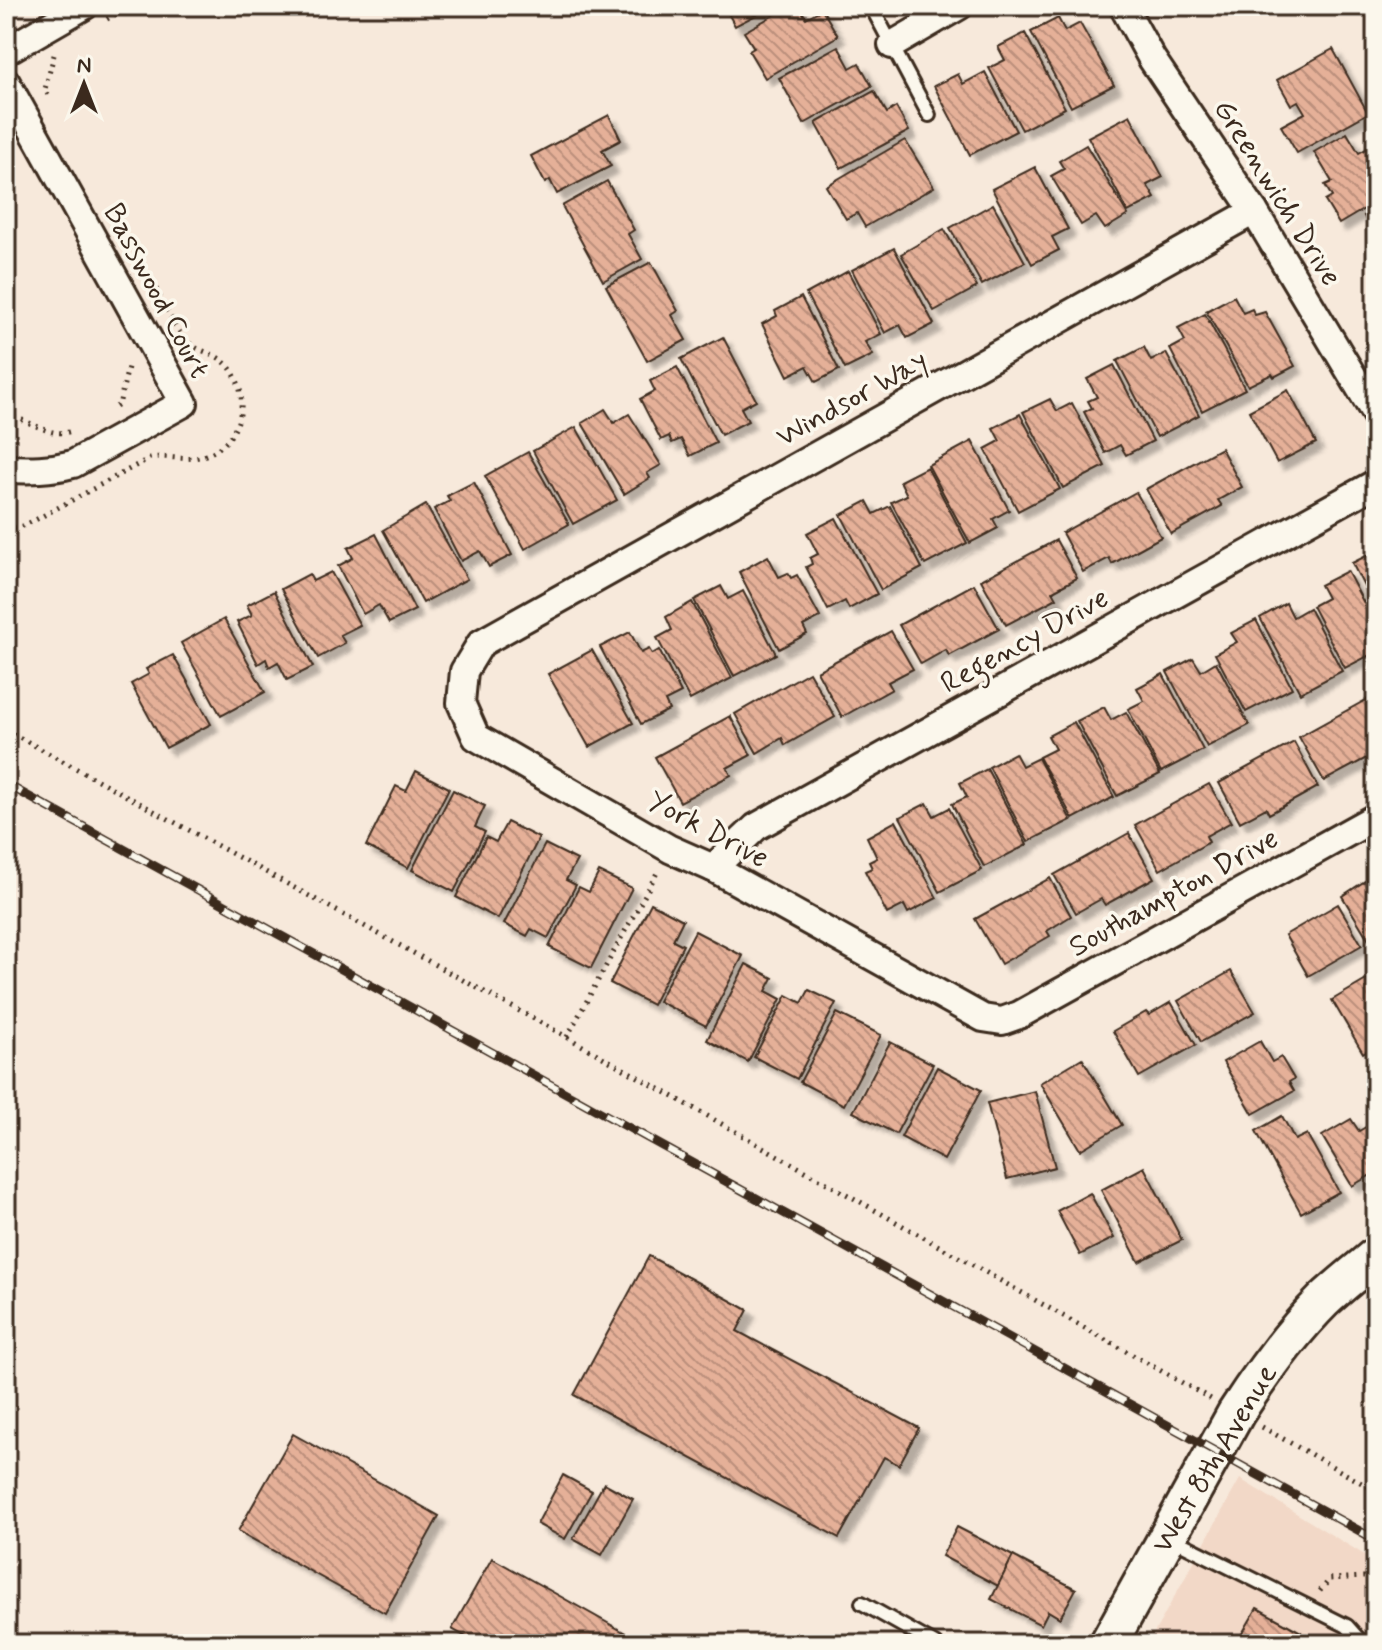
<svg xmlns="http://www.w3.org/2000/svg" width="1382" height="1650" viewBox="0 0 1382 1650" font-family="Mynerve,sans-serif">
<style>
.built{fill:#f2d8c7}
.building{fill:url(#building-back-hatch);stroke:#3b2a1e;stroke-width:2;filter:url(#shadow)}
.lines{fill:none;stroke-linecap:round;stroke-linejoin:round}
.lane-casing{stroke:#3b2a1e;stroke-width:18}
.street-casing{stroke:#3b2a1e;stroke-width:32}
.secondary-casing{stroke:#3b2a1e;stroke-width:42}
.path{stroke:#3b2a1e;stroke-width:5;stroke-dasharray:2 6;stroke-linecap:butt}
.lane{stroke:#fbf7ec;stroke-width:12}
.street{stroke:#fbf7ec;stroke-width:26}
.secondary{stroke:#fbf7ec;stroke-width:36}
.rail-casing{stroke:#3b2a1e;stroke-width:9}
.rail{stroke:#fbf7ec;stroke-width:6;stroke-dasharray:18;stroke-linecap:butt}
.labels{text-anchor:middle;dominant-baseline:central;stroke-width:7;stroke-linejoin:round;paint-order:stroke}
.street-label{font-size:30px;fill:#3b2a1e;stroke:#fbf7ec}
</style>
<defs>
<pattern id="building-back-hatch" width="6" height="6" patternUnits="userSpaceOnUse" patternTransform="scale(2)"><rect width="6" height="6" fill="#e5b098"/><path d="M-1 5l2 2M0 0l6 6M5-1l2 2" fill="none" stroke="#bb8f7b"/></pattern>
<filter id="shadow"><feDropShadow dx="7" dy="7" stdDeviation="2" flood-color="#0004"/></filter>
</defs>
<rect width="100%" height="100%" fill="#f7e9db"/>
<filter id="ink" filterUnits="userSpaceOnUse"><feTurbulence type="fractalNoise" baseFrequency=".0125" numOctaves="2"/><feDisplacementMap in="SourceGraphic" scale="16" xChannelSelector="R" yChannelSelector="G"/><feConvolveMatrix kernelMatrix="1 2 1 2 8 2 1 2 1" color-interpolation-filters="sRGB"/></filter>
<g filter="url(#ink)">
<path class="built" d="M1240,1479L1376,1562V1644H1148Z"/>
<g class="building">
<path d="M724,6H773L735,26Z"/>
<path d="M790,6H799L806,18L822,9L838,36L765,78L749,51L754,48L744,32Z"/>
<path d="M1058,18L1065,31L1080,23L1114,85L1071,107L1031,32Z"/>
<path d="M1025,33L1065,108L1022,130L989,68L1005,60L998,47Z"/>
<path d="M838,46L850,68L859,63L872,86L804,124L779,78Z"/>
<path d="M1333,49L1368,113L1297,153L1281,126L1305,113L1298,101L1291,105L1277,80Z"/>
<path d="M985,72L1016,131L970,155L934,86L958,74L963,84Z"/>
<path d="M874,91L887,113L896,107L909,131L841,168L816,123Z"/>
<path d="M609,115L621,140L602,150L611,166L557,194L550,180L545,183L531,156Z"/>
<path d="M1130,115L1163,177L1147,185L1155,198L1128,212L1088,137Z"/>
<path d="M1347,133L1359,153L1376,143V202L1339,224L1325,201L1332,197L1325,185L1332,182L1314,152Z"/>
<path d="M905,140L934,187L865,227L857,213L846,219L826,186Z"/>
<path d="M1086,145L1128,215L1105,229L1096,216L1081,225L1051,176L1064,169L1059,161Z"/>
<path d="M1035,167L1068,229L1052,237L1059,250L1032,264L992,189Z"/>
<path d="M607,181L634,230L628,234L642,259L603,281L562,206Z"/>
<path d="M993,204L1025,262L982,285L950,228Z"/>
<path d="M1376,210V237L1364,216Z"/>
<path d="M944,229L977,287L934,311L901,254Z"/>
<path d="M894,248L934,324L907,338L900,325L885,333L852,270Z"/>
<path d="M651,262L678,311L672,315L686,340L647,361L606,286Z"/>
<path d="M848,271L881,334L865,342L873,355L845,369L806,294Z"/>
<path d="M1234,296L1243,313L1252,309L1255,315L1265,312L1295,366L1274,377L1272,374L1248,386L1206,311Z"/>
<path d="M801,297L839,370L816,382L807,366L788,376L762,324L777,316L775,311Z"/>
<path d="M1205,314L1245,389L1202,411L1170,349L1185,341L1178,328Z"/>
<path d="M723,337L756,400L741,408L748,421L721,435L681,359Z"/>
<path d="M1144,347L1151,361L1166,353L1199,415L1157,437L1117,361Z"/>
<path d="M1114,365L1153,441L1126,455L1120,445L1105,453L1084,412L1092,408L1088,401L1097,397L1087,379Z"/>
<path d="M677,367L716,443L690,456L681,439L672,443L669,436L661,440L640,399L655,391L650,381Z"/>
<path d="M1288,390L1316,443L1277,463L1249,411Z"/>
<path d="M1050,399L1057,411L1072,403L1105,466L1063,488L1023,412Z"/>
<path d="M605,409L614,423L629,414L661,465L647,473L650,478L624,494L582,423Z"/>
<path d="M1020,414L1060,489L1018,511L985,449L1000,441L993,428Z"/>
<path d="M576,427L617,500L573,524L533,451Z"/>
<path d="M972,441L1009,510L993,519L998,528L970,543L928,465Z"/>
<path d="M1221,448L1242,487L1218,500L1222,506L1171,534L1146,489Z"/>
<path d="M528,452L569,524L525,549L485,476Z"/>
<path d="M927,467L967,543L925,565L891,502L907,495L900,481Z"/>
<path d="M474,482L512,555L489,567L480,551L461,561L434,509L450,501L447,496Z"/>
<path d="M1136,492L1161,537L1112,564L1109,558L1083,572L1062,533Z"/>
<path d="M867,501L874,514L890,506L922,568L881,590L841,515Z"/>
<path d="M426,505L467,579L423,603L383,530Z"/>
<path d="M836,518L877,594L849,609L845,601L828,610L806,567L812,564L810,558L818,554L807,533Z"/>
<path d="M376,534L415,610L389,623L379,605L363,614L338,566L353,558L348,548Z"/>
<path d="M1056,540L1077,578L1053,591L1057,598L1006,625L981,580Z"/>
<path d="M1376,551V610L1352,563Z"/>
<path d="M768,556L779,577L788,573L791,578L797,575L820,617L803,626L807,634L779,649L739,572Z"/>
<path d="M1347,571L1376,626V652L1345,668L1312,606L1327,598L1320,585Z"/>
<path d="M331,572L360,625L340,635L345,643L318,658L281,589L309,574L313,581Z"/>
<path d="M974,584L999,629L949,656L946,650L921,664L899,625Z"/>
<path d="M721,586L728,599L743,591L776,654L734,676L694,600Z"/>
<path d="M274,591L313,667L287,680L278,662L269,667L266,659L258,664L237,622L252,615L247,605Z"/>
<path d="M692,602L732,678L690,700L657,638L672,630L666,617Z"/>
<path d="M1286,603L1293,617L1309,608L1342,671L1300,693L1260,618Z"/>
<path d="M224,619L265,692L221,716L181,643Z"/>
<path d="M1256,620L1292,688L1246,712L1215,654L1237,642L1231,633Z"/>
<path d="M891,631L913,669L888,682L892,689L842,717L817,671Z"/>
<path d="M630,632L641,653L649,649L652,654L659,650L681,693L665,701L669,710L641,724L600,647Z"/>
<path d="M592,650L633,723L589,747L548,674Z"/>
<path d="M173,655L211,724L166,748L131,684L149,674L146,669Z"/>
<path d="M1193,658L1201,671L1216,662L1249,725L1207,747L1167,672Z"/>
<path d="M809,672L835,717L785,745L782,738L757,753L735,714Z"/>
<path d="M1163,674L1203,750L1161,772L1128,709L1144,701L1137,688Z"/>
<path d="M1373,696L1376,701V744L1370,747L1374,754L1324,781L1299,737Z"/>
<path d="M1104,707L1111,720L1126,712L1160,774L1117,796L1077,721Z"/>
<path d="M730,716L751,755L727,768L731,775L680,802L655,757Z"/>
<path d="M1074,722L1114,797L1073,819L1039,757L1055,749L1048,736Z"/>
<path d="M1294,742L1318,787L1269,814L1266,808L1240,822L1219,783Z"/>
<path d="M1015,753L1022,766L1038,758L1071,820L1028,842L989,767Z"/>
<path d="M987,769L1027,845L984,867L952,804L967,797L960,783Z"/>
<path d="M416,771L449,788L408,868L366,846L396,786L406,791Z"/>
<path d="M1209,784L1231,822L1206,836L1209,842L1160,870L1135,825Z"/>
<path d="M453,790L485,806L475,827L485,832L454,892L412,870Z"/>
<path d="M927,803L934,816L949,808L982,870L940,892L900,817Z"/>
<path d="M896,821L937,898L908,913L904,905L887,914L865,871L872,868L869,862L877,858L867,837Z"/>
<path d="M507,822L539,838L498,919L456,897L486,837L496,842Z"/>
<path d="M1129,833L1154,878L1105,905L1101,899L1076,913L1054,875Z"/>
<path d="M545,844L577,860L566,880L576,885L548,938L531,929L527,936L504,924Z"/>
<path d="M599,872L632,888L591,968L549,947L579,887L589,892Z"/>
<path d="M1050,878L1071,916L1047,931L1050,936L1001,964L975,919Z"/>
<path d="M1365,881L1371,891L1376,888V952L1342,896Z"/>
<path d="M651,903L683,920L673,940L683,945L652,1005L610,983Z"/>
<path d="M1338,904L1362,945L1308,976L1285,935Z"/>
<path d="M695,931L743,956L706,1026L658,1001Z"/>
<path d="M746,964L773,978L766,991L781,999L748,1062L707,1040Z"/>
<path d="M1231,971L1255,1012L1201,1042L1178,1001Z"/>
<path d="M1373,976L1376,981V1046L1363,1053L1332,1000Z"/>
<path d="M809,990L836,1003L797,1079L754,1057L787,995L802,1003Z"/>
<path d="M1171,1002L1196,1045L1139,1077L1113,1031L1146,1012L1149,1015Z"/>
<path d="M837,1013L881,1035L844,1105L800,1082Z"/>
<path d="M1260,1041L1272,1062L1281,1057L1294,1079L1289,1082L1294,1091L1253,1114L1223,1062Z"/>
<path d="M890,1042L933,1064L896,1134L853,1112Z"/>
<path d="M1082,1058L1122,1125L1080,1150L1040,1083Z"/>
<path d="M937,1067L981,1090L944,1160L901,1137Z"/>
<path d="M1035,1091L1055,1167L1007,1179L987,1103Z"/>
<path d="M1282,1116L1295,1140L1307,1134L1339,1192L1301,1213L1256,1131Z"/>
<path d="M1351,1119L1359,1131L1376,1121V1172L1352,1186L1322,1136Z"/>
<path d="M1144,1167L1182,1240L1139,1262L1101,1190Z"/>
<path d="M1090,1193L1114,1238L1080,1255L1057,1211Z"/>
<path d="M649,1256L748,1310L737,1331L919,1428L899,1465L884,1457L839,1538L574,1395Z"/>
<path d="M293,1434L439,1516L385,1613L238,1531Z"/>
<path d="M563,1475L592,1491L565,1539L537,1524Z"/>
<path d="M604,1483L633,1499L602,1555L573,1539Z"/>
<path d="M957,1527L1013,1556L998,1586L942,1556Z"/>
<path d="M1013,1556L1076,1589L1060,1618L1048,1611L1041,1625L991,1599Z"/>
<path d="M492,1558L645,1644H479L452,1629Z"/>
<path d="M1257,1608L1301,1632L1294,1644H1236Z"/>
</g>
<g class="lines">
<defs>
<g id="lane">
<path d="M871,6L929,115"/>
<path d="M1171,1538L1347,1626L1363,1644"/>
<path d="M862,1603L935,1644"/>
</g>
<g id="street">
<path d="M1123,6L1152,59L1254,211L1376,415"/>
<path d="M892,45L959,6"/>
<path d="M6,51L84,6"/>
<path d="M6,82L184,403L73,464C50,470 30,470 6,469"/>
<path d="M1254,211L481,643L464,671L461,703L476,737L670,849L713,868L983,1018L1002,1021L1019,1015L1376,817"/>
<path d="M713,868L756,827L1376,483"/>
</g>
<path id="secondary" d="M1108,1644L1236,1413C1262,1373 1290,1334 1324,1300C1340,1285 1359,1270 1376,1256"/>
</defs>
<use href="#lane" class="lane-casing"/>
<use href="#street" class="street-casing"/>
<use href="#secondary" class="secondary-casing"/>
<g class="path">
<path d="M107,19L129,6"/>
<path d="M48,95L45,89L54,55"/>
<path d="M116,407L119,405L129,363"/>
<path d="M6,416C30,418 48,439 72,431"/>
<path d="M6,529L23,526L37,519L150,458C167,455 183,461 199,457C238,448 254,400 230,368C216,351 201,354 188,342C176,331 164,304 156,289"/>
<path d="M6,730L567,1037L1211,1399"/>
<path d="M567,1037L658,871"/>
<path d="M1262,1427L1376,1491"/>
<path d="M1320,1591L1330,1579L1364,1577L1376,1583"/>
</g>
<use href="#lane" class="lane"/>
<use href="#street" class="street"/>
<use href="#secondary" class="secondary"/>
<defs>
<path id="rail" d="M6,784L1376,1540"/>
</defs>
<use href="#rail" class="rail-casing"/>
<use href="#rail" class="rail"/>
</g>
</g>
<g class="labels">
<g class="street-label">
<text transform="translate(1277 193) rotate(58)">Greenwich Drive</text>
<text transform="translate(156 291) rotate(62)">Basswood Court</text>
<text transform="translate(852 399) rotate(-29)">Windsor Way</text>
<text transform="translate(1025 641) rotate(-29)">Regency Drive</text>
<text transform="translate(708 830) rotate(28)">York Drive</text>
<text transform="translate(1174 893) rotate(-29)">Southampton Drive</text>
<text transform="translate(1215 1459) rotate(-59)">West 8th Avenue</text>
</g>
</g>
<rect width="1382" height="1650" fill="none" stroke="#fbf7ec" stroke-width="32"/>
<rect x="16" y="16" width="1350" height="1618" fill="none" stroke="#3b2a1e" stroke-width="3" filter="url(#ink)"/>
<g transform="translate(84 84)" stroke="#fbf7ec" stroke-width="6" paint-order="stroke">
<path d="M0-6L14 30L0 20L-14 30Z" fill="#3b2a1e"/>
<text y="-12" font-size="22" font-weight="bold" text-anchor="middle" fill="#3b2a1e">N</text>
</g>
</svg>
